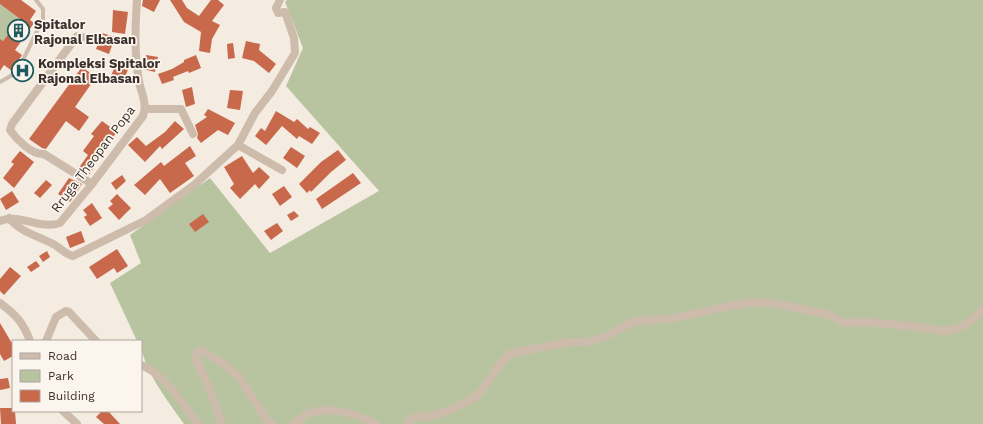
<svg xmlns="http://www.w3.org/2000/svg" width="983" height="424" viewBox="0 0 983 424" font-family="'Work Sans',sans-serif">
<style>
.green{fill:#b8c4a0}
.building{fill:#c8694b}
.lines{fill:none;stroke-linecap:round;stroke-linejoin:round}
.service{stroke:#cdbbac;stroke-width:4}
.minor{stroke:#cdbbac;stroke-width:8}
.labels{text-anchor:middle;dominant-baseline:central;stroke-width:3.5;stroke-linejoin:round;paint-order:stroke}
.poi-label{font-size:13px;font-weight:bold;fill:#3b302b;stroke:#fbf5ee;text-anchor:start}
.street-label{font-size:13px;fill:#3b302b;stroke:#fbf5ee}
</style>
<rect width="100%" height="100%" fill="#f4ebe1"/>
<g class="green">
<path d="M287,0H983V424H184C169,402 141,368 141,341H137L110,283L141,263L130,235L210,178L270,253L379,191L286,86L303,48L285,2Z"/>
<path d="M0,4L20,19L3,41L1,40L0,41Z"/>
</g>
<g class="building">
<path d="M0,0H21L36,11L30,20L34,23L15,50L22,55L12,71L4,65L0,71V39L3,41L20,19L0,4Z"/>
<path d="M143,0H160L154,12L142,6Z"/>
<path d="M170,0H182L187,8L199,16L211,0H218L224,5L212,21L220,25L212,39L210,53L199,51L201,32L184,22Z"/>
<path d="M113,10L128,12L125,34L112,32Z"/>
<path d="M102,33L115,37L109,54L96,49Z"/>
<path d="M246,41L260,44L259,50L276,64L269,73L254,61L242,58Z"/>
<path d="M233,43L235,58L228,59L227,44Z"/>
<path d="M146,55L158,57L155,72L143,69Z"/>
<path d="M196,55L201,68L189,73L188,71L173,77L174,80L162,84L158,74L172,69L184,62V60Z"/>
<path d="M117,62L129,67L123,82L110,78Z"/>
<path d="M82,67L96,77L75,107L89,117L79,131L66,121L46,149L42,148L29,139Z"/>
<path d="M192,87L195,104L186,107L182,90Z"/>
<path d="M230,90L243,91L240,110L227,108Z"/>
<path d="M208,109L235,123L228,135L218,130L201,143L197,138L198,134L195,125L207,117L204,115Z"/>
<path d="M276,111L294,122L297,119L308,129L310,127L320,133L312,144L299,136L297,139L282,126L266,145L255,136L261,128L265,131Z"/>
<path d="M102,121L117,132L91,164L94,167L89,175L78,169L88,155L83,151L94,136L91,134Z"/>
<path d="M175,121L184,129L162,149L160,146L145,162L128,145L137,137L146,146L165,132Z"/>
<path d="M190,146L196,156L185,163L194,176L170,193L160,179L145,195L134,185L161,162L164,166Z"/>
<path d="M291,147L305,156L297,168L283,158Z"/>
<path d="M338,150L346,160L331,172L311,192L310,190L307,193L299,184L321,162Z"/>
<path d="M20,151L34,162L14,188L3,178L14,164L11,162Z"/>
<path d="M242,156L253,173L259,167L270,177L259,189L255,184L240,199L230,188L234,184L224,167Z"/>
<path d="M353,173L361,183L322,209L316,199Z"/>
<path d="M122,175L126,181L116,190L111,183Z"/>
<path d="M69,178L82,184L70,202L58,194Z"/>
<path d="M46,180L52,185L40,198L34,193Z"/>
<path d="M284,186L292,197L280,206L272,194Z"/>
<path d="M12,191L19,202L6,210L0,199Z"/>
<path d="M117,194L131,208L119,220L108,208L113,204L110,201Z"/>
<path d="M92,203L102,218L90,226L84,217L87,215L83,210Z"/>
<path d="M294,211L299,216L291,221L287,215Z"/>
<path d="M203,214L209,222L195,232L189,224Z"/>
<path d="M277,223L283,231L271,240L264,231Z"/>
<path d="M81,231L85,242L70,248L66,237Z"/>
<path d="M117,249L128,266L117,273L114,268L97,279L89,267Z"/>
<path d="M47,251L50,257L43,262L39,256Z"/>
<path d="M36,261L40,266L31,272L27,267Z"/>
<path d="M10,267L21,276L4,295L0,291V279Z"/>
<path d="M0,323L13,345V356L4,361L0,354Z"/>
<path d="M8,378L10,388L0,390V379Z"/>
<path d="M0,408H13V411H15L16,424H1Z"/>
<path d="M102,411H108L120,424H104L96,417Z"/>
</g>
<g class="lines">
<path class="service" d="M0,82L14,74L19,68L43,19V9L36,0"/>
<g class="minor">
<path d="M91,39L77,36L12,124L10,130C17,140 32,155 44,154L92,184"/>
<path d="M145,109H181L193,134"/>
<path d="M238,145L282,170"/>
<path d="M9,218C21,233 39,236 55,245C61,249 65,254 73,256L146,220L194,185L238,145L255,113L272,91L295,53L294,38L285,12L278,13L276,8L280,0"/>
<path d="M0,221C21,213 39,230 60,223L92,184L143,116C147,106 143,96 140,86C134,57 135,29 137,0"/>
<path d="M0,303C16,315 23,322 30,341"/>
<path d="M46,341L56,317L66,311L69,312L96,341"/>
<path d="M141,365C166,375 182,403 198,424"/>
<path d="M63,411L77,424"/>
<path d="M222,424L208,385L195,358L196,354L201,350L227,366L239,377L268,422L273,424"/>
<path d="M293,424C299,420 305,414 312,412C333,407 357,414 376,424"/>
<path d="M408,424L409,420C416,414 423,418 432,416C445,412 460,406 472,399C490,388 494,364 512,353L569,342H589L609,335L632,322L674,318L740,304L757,302L783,305L830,315L843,323L865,322L918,327L944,331L957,329L973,319L983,310"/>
</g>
</g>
<defs>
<symbol id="building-ring" viewBox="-11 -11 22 22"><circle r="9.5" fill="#fbf5ee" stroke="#1f5a5e" stroke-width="1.5"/><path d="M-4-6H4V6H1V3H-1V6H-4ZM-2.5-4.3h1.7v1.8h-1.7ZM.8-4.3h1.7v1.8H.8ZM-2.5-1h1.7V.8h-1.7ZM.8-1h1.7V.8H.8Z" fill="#1f5a5e"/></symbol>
<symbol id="hospital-ring" viewBox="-11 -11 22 22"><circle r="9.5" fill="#fbf5ee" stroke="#1f5a5e" stroke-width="1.5"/><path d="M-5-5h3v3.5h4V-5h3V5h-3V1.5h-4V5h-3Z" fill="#1f5a5e"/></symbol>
</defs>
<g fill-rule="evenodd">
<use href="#building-ring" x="6" y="18" width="25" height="25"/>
<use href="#hospital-ring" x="10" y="58" width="25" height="25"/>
</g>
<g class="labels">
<g class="poi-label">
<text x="34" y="24">Spitalor<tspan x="34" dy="15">Rajonal Elbasan</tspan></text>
<text x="38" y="63">Kompleksi Spitalor<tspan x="38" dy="15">Rajonal Elbasan</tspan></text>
</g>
<g class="street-label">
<text transform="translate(93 159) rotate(-53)">Rruga Theopan Popa</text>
</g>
</g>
<rect x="12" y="340" width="130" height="72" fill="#fbf5ee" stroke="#aea6a0"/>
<rect x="20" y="353" width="20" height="6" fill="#cdbbac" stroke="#aea6a0"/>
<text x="48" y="360" font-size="12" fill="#3b302b">Road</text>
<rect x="20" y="370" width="20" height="12" fill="#b8c4a0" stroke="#aea6a0"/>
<text x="48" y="380" font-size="12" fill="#3b302b">Park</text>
<rect x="20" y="390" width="20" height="12" fill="#c8694b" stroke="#aea6a0"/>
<text x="48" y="400" font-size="12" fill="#3b302b">Building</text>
</svg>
